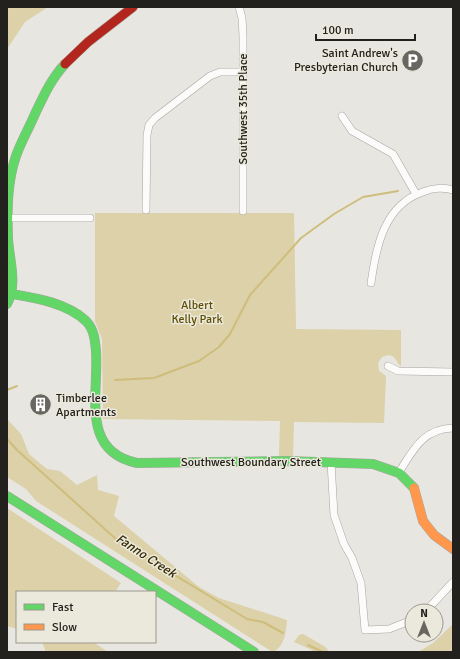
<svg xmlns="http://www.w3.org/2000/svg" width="460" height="659" viewBox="0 0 460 659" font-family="Signika,sans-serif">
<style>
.green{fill:#dcd1a8}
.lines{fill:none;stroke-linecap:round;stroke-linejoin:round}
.stream{stroke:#cfbd7c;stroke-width:2}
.street-casing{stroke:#a7a5a0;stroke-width:8}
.fast-casing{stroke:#a7a5a0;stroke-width:10}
.slow-casing{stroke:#a7a5a0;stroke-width:10}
.jam-casing{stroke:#a7a5a0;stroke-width:10}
.street{stroke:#fcfbfa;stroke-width:7}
.fast{stroke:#63d668;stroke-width:9}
.slow{stroke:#ff974d;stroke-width:9}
.jam{stroke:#b3261e;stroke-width:9}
.labels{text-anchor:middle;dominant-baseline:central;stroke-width:3;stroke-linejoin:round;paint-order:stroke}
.poi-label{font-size:12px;fill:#22211d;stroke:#ebe8dc;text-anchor:end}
.street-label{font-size:12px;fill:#22211d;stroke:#ebe8dc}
.park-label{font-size:12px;fill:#5f4e03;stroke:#ebe8dc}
.water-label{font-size:13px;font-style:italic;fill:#352b02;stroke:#ebe8dc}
</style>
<rect width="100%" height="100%" fill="#e8e6e0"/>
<g class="green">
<path d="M11,7H48L25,22L7,49V9Z"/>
<path d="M95,213H294L296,329L401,330V366H400L394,357L389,355L382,357L378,363L379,371L386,376L384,423L294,422L293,456H279L280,421L103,419L102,339L95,321Z"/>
<path d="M7,419L21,434L29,454L47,469L60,471L77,485L97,475L98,490L119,496L114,516L199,587L219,598L287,620C286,632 285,644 275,651H271L36,501L26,489L7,477Z"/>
<path d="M7,508L121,583L115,592H17V629L7,626Z"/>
<path d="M453,624V652H418L433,643Z"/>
<path d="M303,634L324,646L330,652H311L312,650L294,642L299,635Z"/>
<path d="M42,642H93L108,652H46Z"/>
</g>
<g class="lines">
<g class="stream">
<path d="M115,380L154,378L199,361L219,347L230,334L250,295L301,238L334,214L363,197L398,191"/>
<path d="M7,390L17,386"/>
<path d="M7,439L17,450L117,540L247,619L263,622L283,633"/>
<path d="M308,645L323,652"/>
</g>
<defs>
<g id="street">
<path d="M239,7L242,18L243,36V211"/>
<path d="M342,116L352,131L393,154L416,194"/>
<path d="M146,210L147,135L149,125L155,118L210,76L220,72H242"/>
<path d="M8,218H90"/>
<path d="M371,283C376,247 384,205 423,192C432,188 444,187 453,190"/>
<path d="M388,366L398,371L453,372"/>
<path d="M331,462L334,515L344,544L352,558L361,583L365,630L389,629L412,620"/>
<path d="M399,472C414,449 423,429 453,428"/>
<path d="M426,611L453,582"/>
</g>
<g id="fast">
<path d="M12,294C36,298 67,303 86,321C94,329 95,340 96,351C99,394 80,451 137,463L288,461L373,464L399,473L414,488"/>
<path d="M7,304C18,283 9,260 8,238C7,211 7,182 16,156C21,142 29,128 35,114C43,97 51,79 65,64"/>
<path d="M7,496L254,652"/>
</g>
<path id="slow" d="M414,488L423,521L434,535L453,549"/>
<path id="jam" d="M65,64L88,42L133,7"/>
</defs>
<use href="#street" class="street-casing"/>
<use href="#fast" class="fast-casing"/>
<use href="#slow" class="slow-casing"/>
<use href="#jam" class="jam-casing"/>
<use href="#street" class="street"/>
<use href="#fast" class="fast"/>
<use href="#slow" class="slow"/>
<use href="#jam" class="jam"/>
</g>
<defs>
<symbol id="parking-disc" viewBox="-11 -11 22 22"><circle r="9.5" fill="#676661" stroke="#ebe8dc"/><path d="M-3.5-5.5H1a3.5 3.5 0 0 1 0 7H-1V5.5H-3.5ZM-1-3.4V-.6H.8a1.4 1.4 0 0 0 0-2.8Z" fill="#fff"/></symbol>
<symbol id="building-disc" viewBox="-11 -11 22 22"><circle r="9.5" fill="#676661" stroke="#ebe8dc"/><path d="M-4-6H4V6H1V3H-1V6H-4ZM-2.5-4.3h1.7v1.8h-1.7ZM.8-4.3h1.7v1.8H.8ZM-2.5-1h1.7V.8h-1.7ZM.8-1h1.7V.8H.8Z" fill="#fff"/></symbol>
</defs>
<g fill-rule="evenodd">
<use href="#parking-disc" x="400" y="48" width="25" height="25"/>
<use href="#building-disc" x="28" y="392" width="25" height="25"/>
</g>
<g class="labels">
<g class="poi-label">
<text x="398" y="53">Saint Andrew's<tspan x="398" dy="14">Presbyterian Church</tspan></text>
<text x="56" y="398" text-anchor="start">Timberlee<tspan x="56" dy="14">Apartments</tspan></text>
</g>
<g class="street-label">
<text transform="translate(243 109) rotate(-90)">Southwest 35th Place</text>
<text x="251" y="462">Southwest Boundary Street</text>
</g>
<g class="park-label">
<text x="197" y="305">Albert<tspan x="197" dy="14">Kelly Park</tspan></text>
</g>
<g class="water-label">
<text transform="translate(146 556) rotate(33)">Fanno Creek</text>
</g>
</g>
<rect width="460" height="659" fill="none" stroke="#22211d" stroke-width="16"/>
<rect x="16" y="591" width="140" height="52" fill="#ebe8dc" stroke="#9b9890"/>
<rect x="24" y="604" width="20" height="6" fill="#63d668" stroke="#9b9890"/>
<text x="52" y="611" font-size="12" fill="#22211d">Fast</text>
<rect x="24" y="624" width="20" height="6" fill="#ff974d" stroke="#9b9890"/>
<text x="52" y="631" font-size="12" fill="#22211d">Slow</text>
<g transform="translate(424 623)"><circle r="19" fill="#ebe8dc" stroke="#9b9890"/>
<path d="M0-3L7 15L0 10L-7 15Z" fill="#676661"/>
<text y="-6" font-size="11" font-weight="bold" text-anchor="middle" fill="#22211d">N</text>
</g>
<path d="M316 34v6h99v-6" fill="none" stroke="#22211d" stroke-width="2"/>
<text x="322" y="34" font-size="12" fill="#22211d" stroke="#ebe8dc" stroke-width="3" paint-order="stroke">100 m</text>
</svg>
